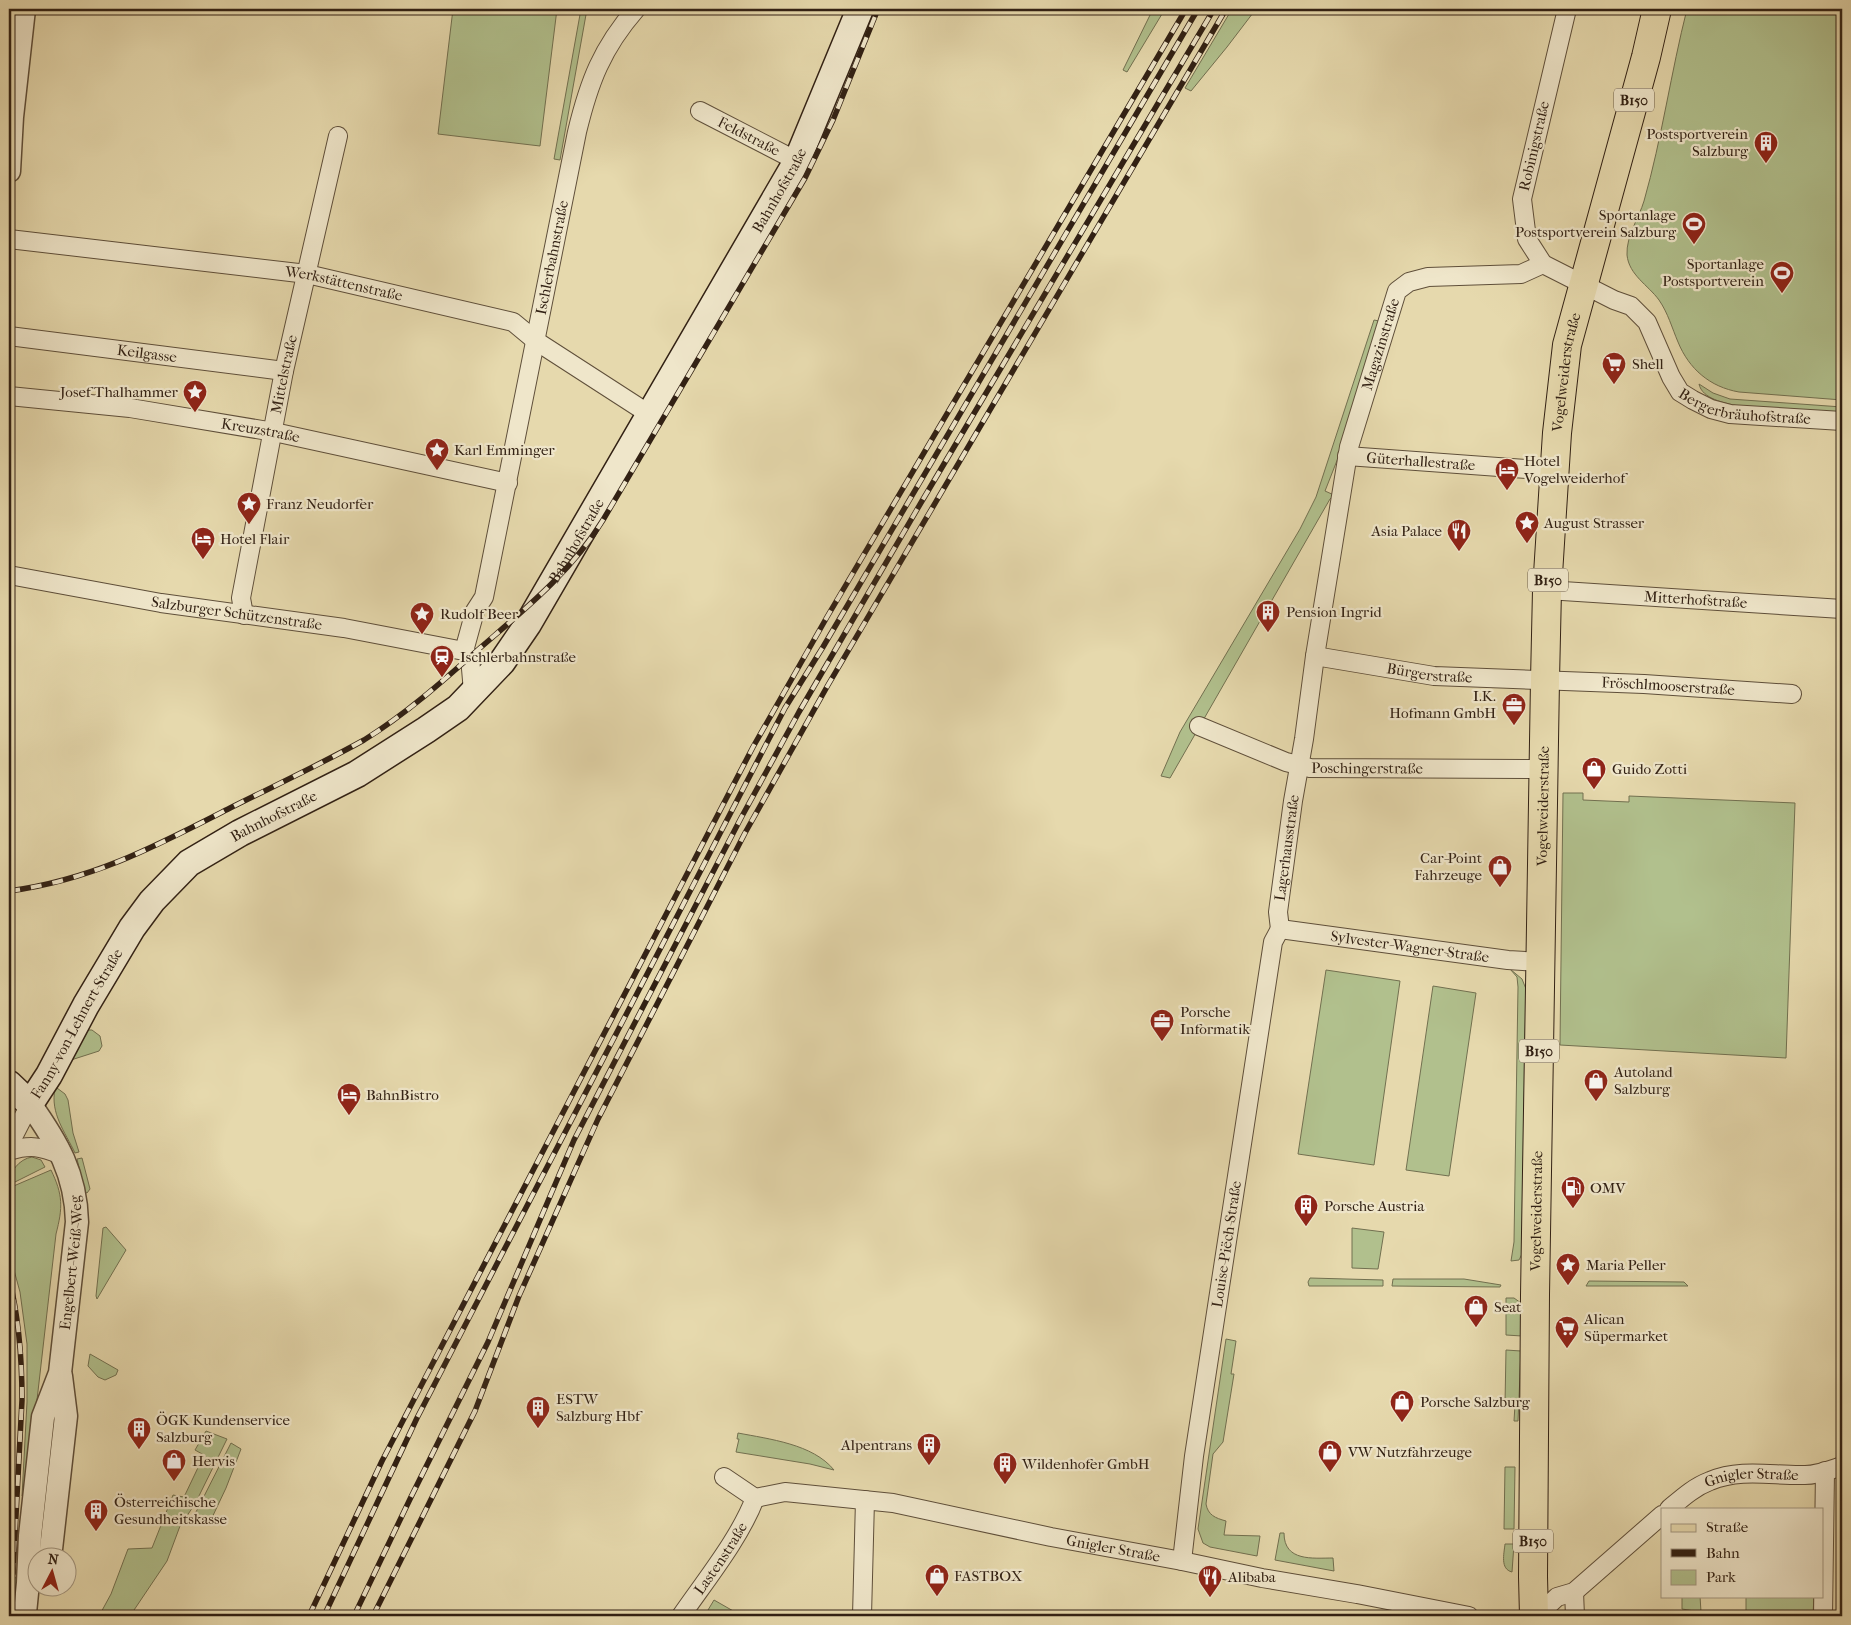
<svg xmlns="http://www.w3.org/2000/svg" width="1851" height="1625" viewBox="0 0 1851 1625" font-family="'IM FELL French Canon',serif">
<style>
.green{fill:#b1c08d;stroke:#727050}
.lines{fill:none;stroke-linecap:round;stroke-linejoin:round}
.minor-casing{stroke:#5f4f3a;stroke-width:20}
.tertiary-casing{stroke:#5f4f3a;stroke-width:25}
.secondary-casing{stroke:#322114;stroke-width:29}
.primary-casing{stroke:#322114;stroke-width:30}
.minor{stroke:#efe6ca;stroke-width:18}
.tertiary{stroke:#efe6ca;stroke-width:22}
.secondary{stroke:#efe6ca;stroke-width:26}
.primary{stroke:#e6d9ad;stroke-width:28}
.rail-casing{stroke:#322114;stroke-width:5.5}
.rail{stroke:#efe6ca;stroke-width:4;stroke-dasharray:11;stroke-linecap:butt}
.labels{text-anchor:middle;dominant-baseline:central;stroke-width:4.5;stroke-linejoin:round;paint-order:stroke}
.shield{fill:#efe6ca;stroke:#6b5c4b;stroke-width:1}
.shield-label{font-size:14px;font-weight:bold;fill:#322114}
.poi-label{font-size:15px;fill:#322114;stroke:#efe6ca;text-anchor:start}
.street-label{font-size:15px;fill:#322114;stroke:#efe6ca}
</style>
<rect width="100%" height="100%" fill="#e6d9ad"/>
<filter id="stains"><feTurbulence type="fractalNoise" baseFrequency=".004" numOctaves="4"/><feColorMatrix values="0 0 0 0 .2 0 0 0 0 .09 0 0 0 0 .02 0 0 0 .5 -.17"/></filter>
<radialGradient id="worn" r=".72"><stop offset=".6" stop-color="#630" stop-opacity="0"/><stop offset="1" stop-color="#630" stop-opacity=".3"/></radialGradient>
<g class="green">
<path d="M453,9H557L540,146L438,134Z"/>
<path d="M581,9H587L560,160L554,159Z"/>
<path d="M1153,9H1165L1127,72L1123,70Z"/>
<path d="M1232,9H1256L1227,47L1191,91L1185,88Z"/>
<path d="M1687,9H1842V400L1739,392C1710,387 1689,369 1678,342C1672,328 1668,313 1659,300C1648,285 1629,275 1627,255C1626,236 1639,218 1644,201C1662,138 1671,72 1687,9Z"/>
<path d="M1374,320L1379,321L1338,458L1325,491L1334,495L1330,499L1170,778L1161,776L1180,732L1300,529L1316,497Z"/>
<path d="M1699,384L1713,393L1730,399L1842,407V413L1738,406C1725,403 1702,399 1699,384Z"/>
<path d="M1563,793H1583V800L1629,802V796L1795,803L1786,1058L1560,1045Z"/>
<path d="M1510,969L1522,979L1526,989L1522,1254L1519,1260L1511,1261L1514,1242L1518,987L1517,977Z"/>
<path d="M1326,970L1400,981L1374,1165L1298,1154Z"/>
<path d="M1433,986L1476,993L1449,1176L1406,1170Z"/>
<path d="M87,1030H92L100,1036L102,1046L99,1051L71,1060Z"/>
<path d="M57,1088L65,1094L68,1100L73,1133L79,1152L75,1153C65,1132 50,1113 55,1089Z"/>
<path d="M32,1157L41,1160L45,1167L9,1185C9,1172 19,1159 32,1157Z"/>
<path d="M82,1158L90,1189L87,1193L85,1192L77,1159Z"/>
<path d="M51,1170C63,1195 63,1207 56,1234L26,1496H22L27,1402V1344L20,1292L9,1252V1188Z"/>
<path d="M106,1227L126,1250L97,1299L96,1296L103,1228Z"/>
<path d="M1352,1228L1384,1232L1378,1269L1352,1268Z"/>
<path d="M1310,1278L1383,1280V1286H1309L1308,1282Z"/>
<path d="M1393,1279H1464L1501,1285L1500,1287L1392,1286Z"/>
<path d="M1589,1281L1684,1282L1688,1286H1586Z"/>
<path d="M1506,1298H1514L1521,1303L1522,1336L1506,1335Z"/>
<path d="M1226,1339L1236,1341L1231,1374H1234L1223,1442L1213,1454L1206,1504C1208,1515 1215,1518 1226,1521L1224,1535L1260,1536L1257,1556L1210,1547L1203,1543L1198,1529Z"/>
<path d="M1506,1350L1521,1351L1518,1421H1514L1515,1405L1505,1404Z"/>
<path d="M90,1354L118,1370L116,1375L105,1380L98,1377L88,1366Z"/>
<path d="M206,1431L227,1439L195,1504L180,1526L167,1561L130,1616H99L111,1594L128,1549L152,1548L173,1495L184,1497L204,1455L195,1450Z"/>
<path d="M738,1433C769,1439 813,1444 834,1470L810,1464L736,1452L739,1439H737Z"/>
<path d="M231,1443L241,1449L226,1488L209,1524L195,1514Z"/>
<path d="M1505,1467H1515L1514,1529H1504Z"/>
<path d="M1280,1533H1284C1284,1562 1313,1558 1333,1558L1334,1571L1275,1560Z"/>
<path d="M1505,1544H1514L1512,1572C1500,1569 1504,1554 1505,1544Z"/>
<path d="M17,1577L20,1578L9,1614V1581Z"/>
<path d="M1682,1596H1700L1701,1612L1682,1609Z"/>
<path d="M1746,1596H1814L1813,1615H1748L1746,1612Z"/>
<path d="M714,1600L742,1616H717L708,1610Z"/>
</g>
<g class="lines">
<defs>
<g id="minor">
<path id="s1" d="M1567,9L1522,199L1527,239L1543,264L1614,300L1631,306L1647,322L1671,377L1680,392L1693,400L1711,409L1730,414L1842,421"/>
<path id="s2" d="M700,111L797,161"/>
<path id="s3" d="M9,239L307,274L513,322L536,341L649,414"/>
<path id="s4" d="M9,336L284,371"/>
<path id="s5" d="M9,396L130,408L274,432L508,483"/>
<path id="s6" d="M1347,456L1554,471"/>
<path id="s7" d="M9,575L161,603L344,628L464,651"/>
<path id="s8" d="M1547,590L1842,609"/>
<path id="s9" d="M244,615L241,598L284,371L338,136"/>
<path id="s10" d="M1315,656L1434,676L1644,684L1792,694"/>
<path id="s11" d="M473,692L470,657L464,651L475,611L484,597L577,132C589,82 602,48 636,9"/>
<path id="s12" d="M1199,726L1286,762L1310,768L1544,769"/>
<path id="s13" d="M1280,929L1278,912L1293,801L1304,739L1315,656L1349,447L1397,291L1409,282L1428,277L1521,274L1543,264"/>
<path id="s14" d="M1280,929L1508,960L1540,962"/>
<path d="M9,1145L30,1104"/>
<path d="M9,1151C32,1144 40,1147 62,1155"/>
<path d="M724,1477L755,1498"/>
<path id="s15" d="M755,1498L785,1492L893,1503L1051,1537L1182,1561L1262,1578L1357,1594L1469,1616"/>
<path id="s16" d="M1669,1509C1682,1498 1694,1487 1710,1481C1741,1468 1773,1476 1805,1475C1818,1475 1830,1470 1842,1466"/>
<path id="s17" d="M1182,1561L1194,1456L1273,942L1280,929"/>
<path d="M1574,1592L1575,1616"/>
<path id="s18" d="M681,1616C705,1581 740,1538 755,1498"/>
<path d="M862,1616L865,1500"/>
<path d="M1537,1616L1557,1597L1574,1592L1662,1515"/>
<path d="M1823,1616L1825,1471"/>
</g>
<g id="tertiary">
<path d="M9,171L12,117L24,9"/>
<path d="M50,1558L66,1416L61,1376"/>
<path id="s19" d="M25,1613L28,1583L30,1536L43,1417L60,1373L77,1222C76,1174 57,1142 30,1104"/>
</g>
<g id="secondary">
<path id="s20" d="M9,1084L30,1104L49,1075L86,1005L132,928L152,901L189,863L240,833L357,774L426,730L458,708L502,662L528,624L797,161L860,9"/>
</g>
<g id="primary">
<path id="s21" d="M1534,1616L1533,1577L1535,1295L1545,680L1547,590L1557,433L1567,345L1646,57L1657,9"/>
</g>
</defs>
<use href="#minor" class="minor-casing"/>
<use href="#tertiary" class="tertiary-casing"/>
<use href="#secondary" class="secondary-casing"/>
<use href="#primary" class="primary-casing"/>
<use href="#minor" class="minor"/>
<use href="#tertiary" class="tertiary"/>
<use href="#secondary" class="secondary"/>
<use href="#primary" class="primary"/>
<defs>
<g id="rail">
<path d="M9,891C93,880 158,845 232,807C276,785 321,764 364,740C406,714 443,681 480,648C525,609 572,571 603,520L805,178L833,120L878,9"/>
<path d="M9,1278C19,1318 22,1359 22,1400L13,1573"/>
<path d="M9,1341L10,1383L9,1432"/>
<path d="M309,1616L382,1461L753,747L827,617L1186,9"/>
<path d="M324,1616L417,1418L785,708L823,647L1198,9"/>
<path d="M354,1616L411,1497L488,1342L574,1140L741,818L799,712L922,501L1214,9"/>
<path d="M373,1616L475,1411L519,1296L598,1119L745,833L828,685L1226,9"/>
</g>
</defs>
<use href="#rail" class="rail-casing"/>
<use href="#rail" class="rail"/>
</g>
<defs>
<symbol id="building-pin" viewBox="-11 -11 22 30"><path d="M0 17L-7.5 6A9.5 9.5 0 1 1 7.5 6Z" fill="#8f2418" stroke="#efe6ca"/><path d="M-4-6H4V6H1V3H-1V6H-4ZM-2.5-4.3h1.7v1.8h-1.7ZM.8-4.3h1.7v1.8H.8ZM-2.5-1h1.7V.8h-1.7ZM.8-1h1.7V.8H.8Z" fill="#fff"/></symbol>
<symbol id="stadium-pin" viewBox="-11 -11 22 30"><path d="M0 17L-7.5 6A9.5 9.5 0 1 1 7.5 6Z" fill="#8f2418" stroke="#efe6ca"/><path d="M0-5a6.5 5 0 1 0 0 10a6.5 5 0 1 0 0-10ZM-3.5-1.8h7v3.6h-7Z" fill="#fff"/></symbol>
<symbol id="supermarket-pin" viewBox="-11 -11 22 30"><path d="M0 17L-7.5 6A9.5 9.5 0 1 1 7.5 6Z" fill="#8f2418" stroke="#efe6ca"/><path d="M-6-5.5h2.5l.6 2H6L4.5 2H-2.5L-4.4-4H-6ZM-1.5 3.2a1.3 1.3 0 1 0 .1 0ZM3 3.2a1.3 1.3 0 1 0 .1 0Z" fill="#fff"/></symbol>
<symbol id="sight-pin" viewBox="-11 -11 22 30"><path d="M0 17L-7.5 6A9.5 9.5 0 1 1 7.5 6Z" fill="#8f2418" stroke="#efe6ca"/><path d="M0-6L1.8-2.2L6-1.7L2.9 1.2L3.7 5.4L0 3.3L-3.7 5.4L-2.9 1.2L-6-1.7L-1.8-2.2Z" fill="#fff"/></symbol>
<symbol id="hotel-pin" viewBox="-11 -11 22 30"><path d="M0 17L-7.5 6A9.5 9.5 0 1 1 7.5 6Z" fill="#8f2418" stroke="#efe6ca"/><path d="M-6-4.5h1.5V1H6V5H4.5V3h-9V5H-6ZM-4 0a1.8 1.8 0 1 1 3.6 0ZM.5 0V-2.5h3Q6-2.5 6 0Z" fill="#fff"/></symbol>
<symbol id="restaurant-pin" viewBox="-11 -11 22 30"><path d="M0 17L-7.5 6A9.5 9.5 0 1 1 7.5 6Z" fill="#8f2418" stroke="#efe6ca"/><path d="M-5-6h1v4h1v-4h1v4h1v-4h1v5L-1.5 .5V6h-2V.5L-5-1ZM5-6V6H3V1.5H1.5Q1.5-4 5-6Z" fill="#fff"/></symbol>
<symbol id="station-pin" viewBox="-11 -11 22 30"><path d="M0 17L-7.5 6A9.5 9.5 0 1 1 7.5 6Z" fill="#8f2418" stroke="#efe6ca"/><path d="M-3-6H3Q5-6 5-4V2Q5 4 3 4L4.5 6H3L1.5 4h-3L-3 6H-4.5L-3 4Q-5 4-5 2V-4Q-5-6-3-6ZM-3.5-4v3h7v-3ZM-3.5 1v1.5H-2V1ZM2 1v1.5H3.5V1Z" fill="#fff"/></symbol>
<symbol id="office-pin" viewBox="-11 -11 22 30"><path d="M0 17L-7.5 6A9.5 9.5 0 1 1 7.5 6Z" fill="#8f2418" stroke="#efe6ca"/><path d="M-6-3h4V-5.5h4V-3h4V5H-6ZM-1-4.5V-3h2v-1.5ZM-6 0V1H6V0Z" fill="#fff"/></symbol>
<symbol id="shop-pin" viewBox="-11 -11 22 30"><path d="M0 17L-7.5 6A9.5 9.5 0 1 1 7.5 6Z" fill="#8f2418" stroke="#efe6ca"/><path d="M-5-2.5h2.3a2.7 3.5 0 0 1 5.4 0H5L5.5 6h-11ZM-1.5-2.5h3a1.5 2.3 0 0 0-3 0Z" fill="#fff"/></symbol>
<symbol id="fuel-pin" viewBox="-11 -11 22 30"><path d="M0 17L-7.5 6A9.5 9.5 0 1 1 7.5 6Z" fill="#8f2418" stroke="#efe6ca"/><path d="M-5.5-6h7V0h2V4h1.3V-2.5L3-4.5l.8-.8L6-3V5H2.5V1h-1V6h-7ZM-4.2-4.7v3.2H.2V-4.7Z" fill="#fff"/></symbol>
</defs>
<g fill-rule="evenodd">
<use href="#building-pin" x="1752" y="129" width="28" height="38"/>
<use href="#stadium-pin" x="1680" y="210" width="28" height="38"/>
<use href="#stadium-pin" x="1768" y="259" width="28" height="38"/>
<use href="#supermarket-pin" x="1600" y="350" width="28" height="38"/>
<use href="#sight-pin" x="181" y="378" width="28" height="38"/>
<use href="#sight-pin" x="423" y="436" width="28" height="38"/>
<use href="#hotel-pin" x="1493" y="456" width="28" height="38"/>
<use href="#sight-pin" x="235" y="490" width="28" height="38"/>
<use href="#sight-pin" x="1513" y="509" width="28" height="38"/>
<use href="#restaurant-pin" x="1445" y="517" width="28" height="38"/>
<use href="#hotel-pin" x="189" y="525" width="28" height="38"/>
<use href="#building-pin" x="1254" y="598" width="28" height="38"/>
<use href="#sight-pin" x="408" y="600" width="28" height="38"/>
<use href="#station-pin" x="428" y="643" width="28" height="38"/>
<use href="#office-pin" x="1500" y="691" width="28" height="38"/>
<use href="#shop-pin" x="1580" y="755" width="28" height="38"/>
<use href="#shop-pin" x="1486" y="853" width="28" height="38"/>
<use href="#office-pin" x="1148" y="1007" width="28" height="38"/>
<use href="#shop-pin" x="1582" y="1067" width="28" height="38"/>
<use href="#hotel-pin" x="335" y="1081" width="28" height="38"/>
<use href="#fuel-pin" x="1559" y="1174" width="28" height="38"/>
<use href="#building-pin" x="1292" y="1192" width="28" height="38"/>
<use href="#sight-pin" x="1554" y="1251" width="28" height="38"/>
<use href="#shop-pin" x="1462" y="1293" width="28" height="38"/>
<use href="#supermarket-pin" x="1553" y="1314" width="28" height="38"/>
<use href="#shop-pin" x="1388" y="1388" width="28" height="38"/>
<use href="#building-pin" x="524" y="1394" width="28" height="38"/>
<use href="#building-pin" x="125" y="1415" width="28" height="38"/>
<use href="#building-pin" x="915" y="1431" width="28" height="38"/>
<use href="#shop-pin" x="1316" y="1438" width="28" height="38"/>
<use href="#shop-pin" x="160" y="1447" width="28" height="38"/>
<use href="#building-pin" x="991" y="1450" width="28" height="38"/>
<use href="#building-pin" x="82" y="1497" width="28" height="38"/>
<use href="#shop-pin" x="923" y="1562" width="28" height="38"/>
<use href="#restaurant-pin" x="1196" y="1563" width="28" height="38"/>
</g>
<g class="labels">
<g class="shield">
<rect x="1614" y="88.5" width="40" height="23" rx="4"/>
<rect x="1528" y="568.5" width="40" height="23" rx="4"/>
<rect x="1519" y="1039.5" width="40" height="23" rx="4"/>
<rect x="1513" y="1529.5" width="40" height="23" rx="4"/>
</g>
<g class="shield-label">
<text x="1634" y="100">B150</text>
<text x="1548" y="580">B150</text>
<text x="1539" y="1051">B150</text>
<text x="1533" y="1541">B150</text>
</g>
<g class="poi-label">
<text x="1748" y="134" text-anchor="end">Postsportverein<tspan x="1748" dy="17">Salzburg</tspan></text>
<text x="1676" y="215" text-anchor="end">Sportanlage<tspan x="1676" dy="17">Postsportverein Salzburg</tspan></text>
<text x="1764" y="264" text-anchor="end">Sportanlage<tspan x="1764" dy="17">Postsportverein</tspan></text>
<text x="1632" y="364">Shell</text>
<text x="178" y="392" text-anchor="end">Josef Thalhammer</text>
<text x="454" y="450">Karl Emminger</text>
<text x="1524" y="461">Hotel<tspan x="1524" dy="17">Vogelweiderhof</tspan></text>
<text x="266" y="504">Franz Neudorfer</text>
<text x="1544" y="523">August Strasser</text>
<text x="1442" y="531" text-anchor="end">Asia Palace</text>
<text x="220" y="539">Hotel Flair</text>
<text x="1286" y="612">Pension Ingrid</text>
<text x="440" y="614">Rudolf Beer</text>
<text x="460" y="657">Ischlerbahnstraße</text>
<text x="1496" y="696" text-anchor="end">I.K.<tspan x="1496" dy="17">Hofmann GmbH</tspan></text>
<text x="1612" y="769">Guido Zotti</text>
<text x="1482" y="858" text-anchor="end">Car-Point<tspan x="1482" dy="17">Fahrzeuge</tspan></text>
<text x="1180" y="1012">Porsche<tspan x="1180" dy="17">Informatik</tspan></text>
<text x="1614" y="1072">Autoland<tspan x="1614" dy="17">Salzburg</tspan></text>
<text x="366" y="1095">BahnBistro</text>
<text x="1590" y="1188">OMV</text>
<text x="1324" y="1206">Porsche Austria</text>
<text x="1586" y="1265">Maria Peller</text>
<text x="1494" y="1307">Seat</text>
<text x="1584" y="1319">Alican<tspan x="1584" dy="17">Süpermarket</tspan></text>
<text x="556" y="1399">ESTW<tspan x="556" dy="17">Salzburg Hbf</tspan></text>
<text x="1420" y="1402">Porsche Salzburg</text>
<text x="156" y="1420">ÖGK Kundenservice<tspan x="156" dy="17">Salzburg</tspan></text>
<text x="912" y="1445" text-anchor="end">Alpentrans</text>
<text x="1348" y="1452">VW Nutzfahrzeuge</text>
<text x="192" y="1461">Hervis</text>
<text x="1022" y="1464">Wildenhofer GmbH</text>
<text x="114" y="1502">Österreichische<tspan x="114" dy="17">Gesundheitskasse</tspan></text>
<text x="954" y="1576">FASTBOX</text>
<text x="1228" y="1577">Alibaba</text>
</g>
<g class="street-label">
<text stroke="none"><textPath href="#s2" startOffset="55">Feldstraße</textPath></text>
<text transform="translate(1534 146) rotate(-77)">Robinigstraße</text>
<text stroke="none"><textPath href="#s20" startOffset="1241">Bahnhofstraße</textPath></text>
<text stroke="none"><textPath href="#s11" startOffset="448">Ischlerbahnstraße</textPath></text>
<text stroke="none"><textPath href="#s3" startOffset="338">Werkstättenstraße</textPath></text>
<text stroke="none"><textPath href="#s13" startOffset="595">Magazinstraße</textPath></text>
<text stroke="none"><textPath href="#s4" startOffset="139">Keilgasse</textPath></text>
<text stroke="none"><textPath href="#s21" startOffset="1245">Vogelweiderstraße</textPath></text>
<text stroke="none"><textPath href="#s9" startOffset="245">Mittelstraße</textPath></text>
<text stroke="none"><textPath href="#s1" startOffset="531">Bergerbräuhofstraße</textPath></text>
<text stroke="none"><textPath href="#s5" startOffset="254">Kreuzstraße</textPath></text>
<text stroke="none"><textPath href="#s6" startOffset="74">Güterhallestraße</textPath></text>
<text stroke="none"><textPath href="#s20" startOffset="836">Bahnhofstraße</textPath></text>
<text stroke="none"><textPath href="#s8" startOffset="149">Mitterhofstraße</textPath></text>
<text stroke="none"><textPath href="#s7" startOffset="231">Salzburger Schützenstraße</textPath></text>
<text stroke="none"><textPath href="#s10" startOffset="116">Bürgerstraße</textPath></text>
<text stroke="none"><textPath href="#s10" startOffset="355">Fröschlmooserstraße</textPath></text>
<text stroke="none"><textPath href="#s12" startOffset="176">Poschingerstraße</textPath></text>
<text stroke="none"><textPath href="#s21" startOffset="810">Vogelweiderstraße</textPath></text>
<text stroke="none"><textPath href="#s20" startOffset="416">Bahnhofstraße</textPath></text>
<text stroke="none"><textPath href="#s13" startOffset="82">Lagerhausstraße</textPath></text>
<text stroke="none"><textPath href="#s14" startOffset="131">Sylvester-Wagner-Straße</textPath></text>
<text stroke="none"><textPath href="#s20" startOffset="122">Fanny-von-Lehnert-Straße</textPath></text>
<text stroke="none"><textPath href="#s21" startOffset="405">Vogelweiderstraße</textPath></text>
<text stroke="none"><textPath href="#s17" startOffset="320">Louise-Piëch-Straße</textPath></text>
<text stroke="none"><textPath href="#s19" startOffset="355">Engelbert-Weiß-Weg</textPath></text>
<text stroke="none"><textPath href="#s16" startOffset="92">Gnigler Straße</textPath></text>
<text stroke="none"><textPath href="#s15" startOffset="364">Gnigler Straße</textPath></text>
<text stroke="none"><textPath href="#s18" startOffset="70">Lastenstraße</textPath></text>
</g>
</g>
<rect width="1851" height="1625" fill="none" stroke="#e6d9ad" stroke-width="30"/>
<rect x="10" y="10" width="1831" height="1605" fill="none" stroke="#322114" stroke-width="2.5"/>
<rect x="15" y="15" width="1821" height="1595" fill="none" stroke="#322114"/>
<rect x="1661" y="1508" width="162" height="90" fill="#efe6ca" stroke="#a39781"/>
<rect x="1671" y="1524" width="25" height="8" fill="#e6d9ad" stroke="#a39781"/>
<text x="1706" y="1532" font-size="15" fill="#322114">Straße</text>
<rect x="1671" y="1549" width="25" height="8" fill="#322114" stroke="#a39781"/>
<text x="1706" y="1558" font-size="15" fill="#322114">Bahn</text>
<rect x="1671" y="1570" width="25" height="15" fill="#b1c08d" stroke="#a39781"/>
<text x="1706" y="1582" font-size="15" fill="#322114">Park</text>
<g transform="translate(52 1572) rotate(6)"><circle r="24" fill="#efe6ca" stroke="#a39781"/>
<path d="M0-4L9 19L0 12L-9 19Z" fill="#8f2418"/>
<text y="-8" font-size="14" font-weight="bold" text-anchor="middle" fill="#322114">N</text>
</g>
<rect width="100%" height="100%" filter="url(#stains)"/>
<rect width="100%" height="100%" fill="url(#worn)"/>
</svg>
